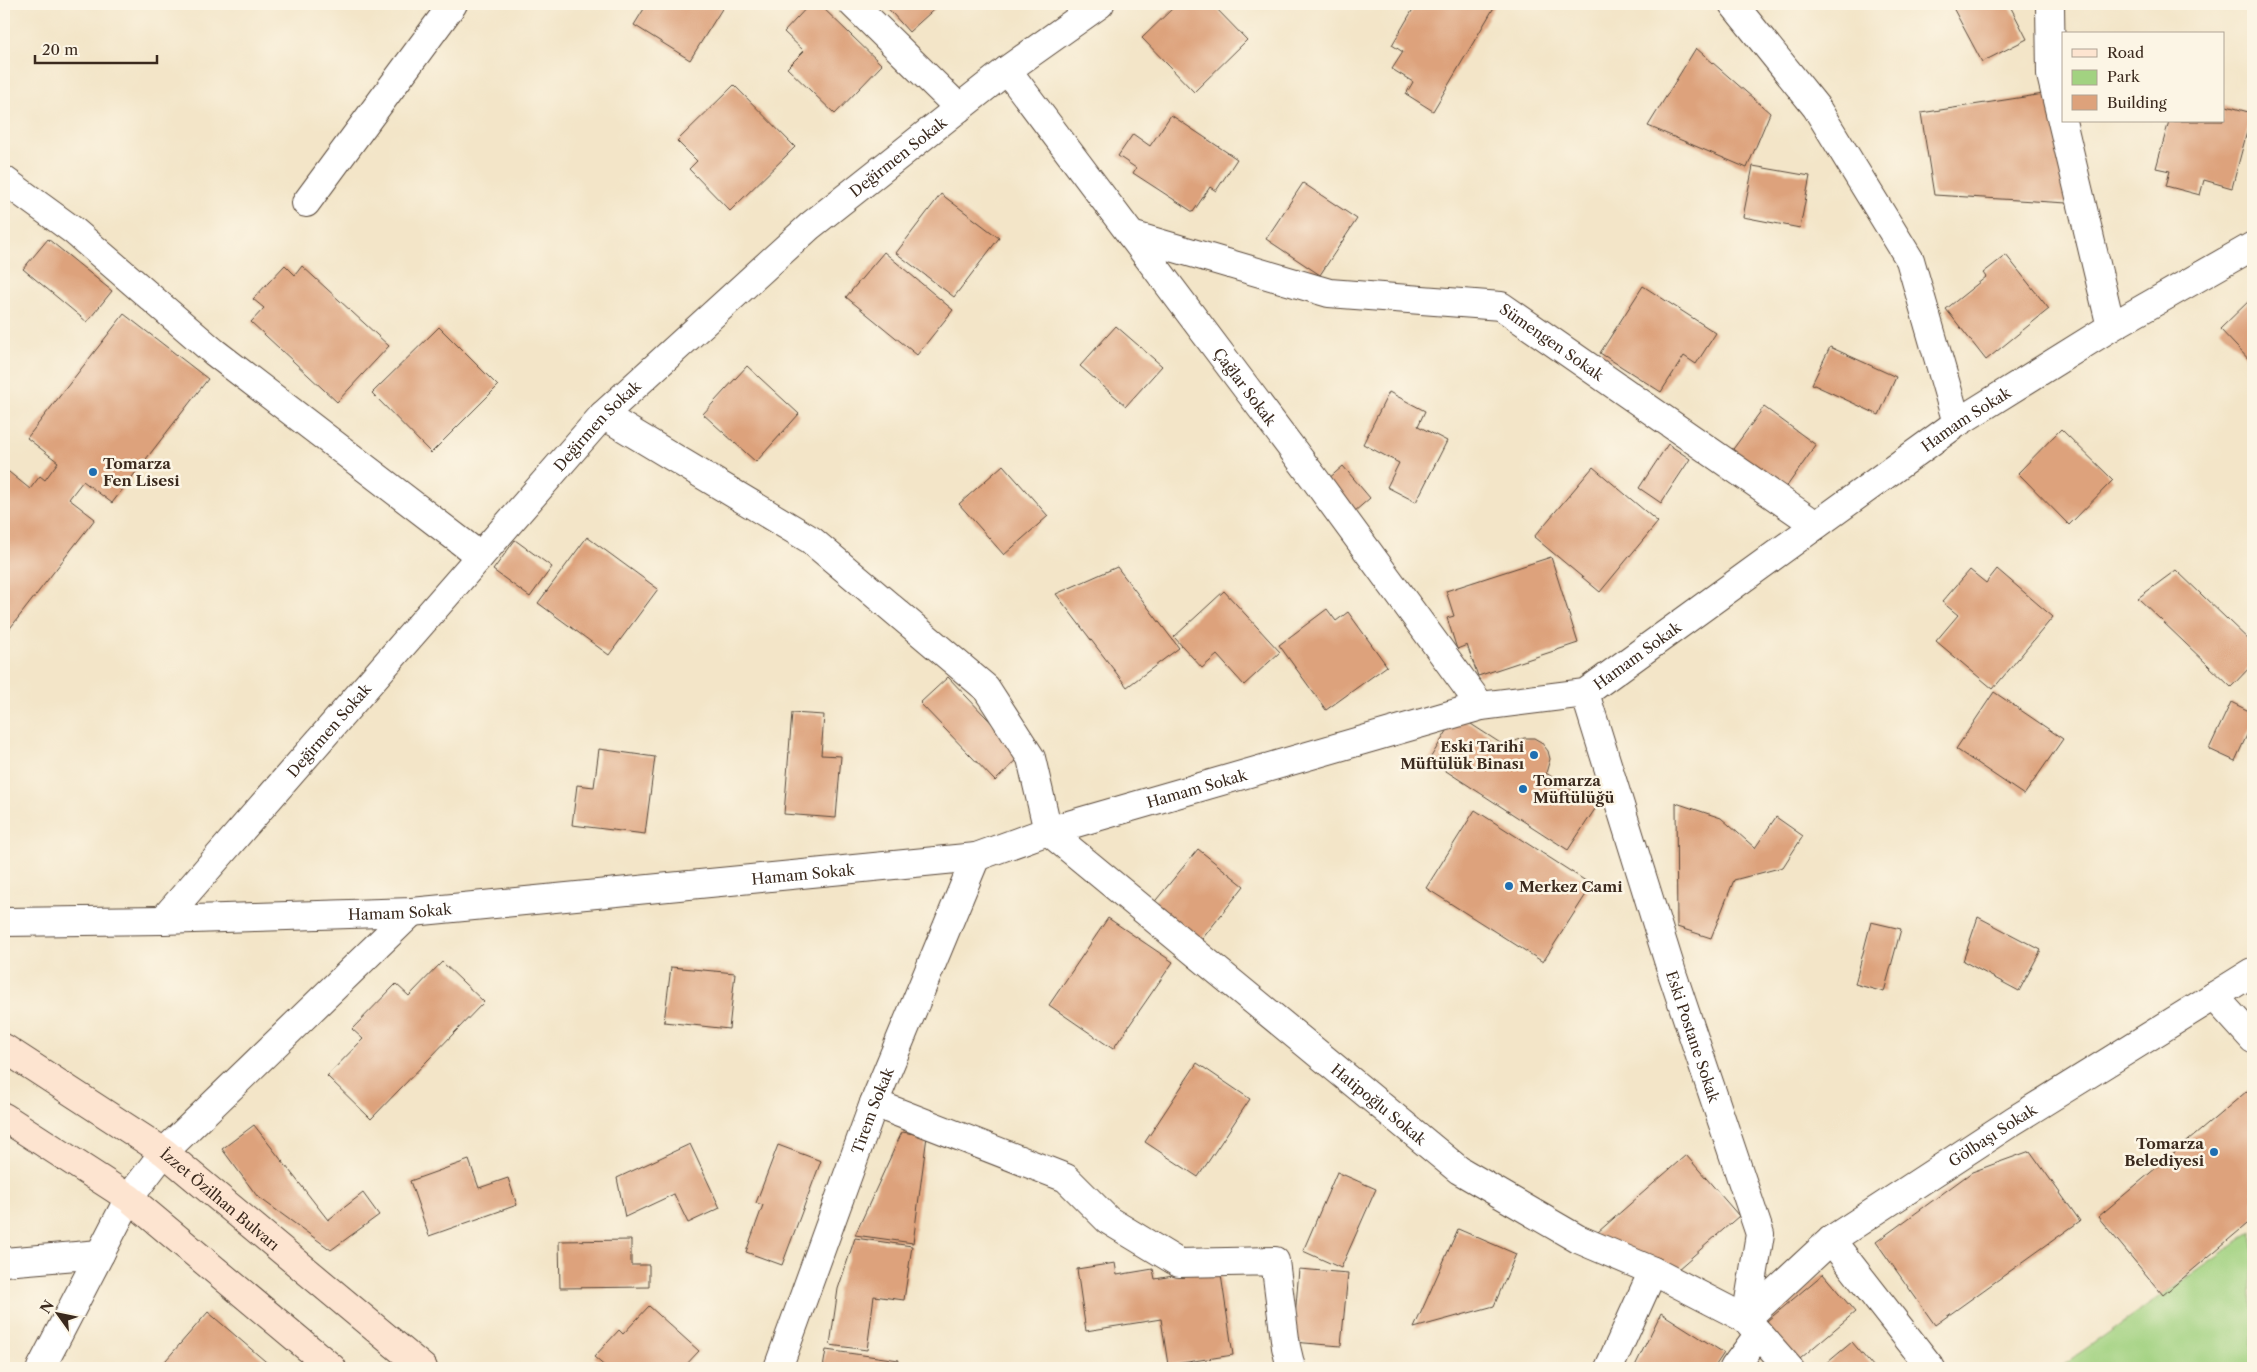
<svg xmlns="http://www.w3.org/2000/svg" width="2257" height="1372" viewBox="0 0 2257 1372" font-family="'Libre Caslon Text',serif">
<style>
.green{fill:#a2d281;stroke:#6e7e50}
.building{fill:#dda27b}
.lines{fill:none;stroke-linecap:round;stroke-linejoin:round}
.minor-casing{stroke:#574638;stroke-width:30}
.tertiary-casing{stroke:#574638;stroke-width:30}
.secondary-casing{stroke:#574638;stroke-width:30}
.minor{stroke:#fff;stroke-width:28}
.tertiary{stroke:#fff;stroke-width:28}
.secondary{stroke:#fde4d0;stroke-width:28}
.poi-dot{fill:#1f6fb2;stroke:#fcf5e5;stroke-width:2}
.labels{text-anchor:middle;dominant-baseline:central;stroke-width:5;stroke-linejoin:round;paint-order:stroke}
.street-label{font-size:15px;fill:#3b2a1e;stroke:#fcf5e5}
.poi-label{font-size:15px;font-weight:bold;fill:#3b2a1e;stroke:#fcf5e5;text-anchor:start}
</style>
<rect width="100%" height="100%" fill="#fcf5e5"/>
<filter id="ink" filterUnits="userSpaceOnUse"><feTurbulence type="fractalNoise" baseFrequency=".02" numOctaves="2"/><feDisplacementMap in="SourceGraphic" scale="10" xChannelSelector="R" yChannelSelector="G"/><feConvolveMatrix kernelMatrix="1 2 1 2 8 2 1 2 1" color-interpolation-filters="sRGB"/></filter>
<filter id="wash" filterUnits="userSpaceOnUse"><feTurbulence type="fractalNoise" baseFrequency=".0096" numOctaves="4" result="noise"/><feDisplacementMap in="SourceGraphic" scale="20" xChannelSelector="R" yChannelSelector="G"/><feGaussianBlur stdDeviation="1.12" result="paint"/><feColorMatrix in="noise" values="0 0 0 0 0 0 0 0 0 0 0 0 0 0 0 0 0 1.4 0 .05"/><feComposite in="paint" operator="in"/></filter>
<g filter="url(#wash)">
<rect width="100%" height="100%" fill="#f3e5c8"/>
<path class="green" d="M2253,1232V1368H2058Z"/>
<g id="blocks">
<g class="building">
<path d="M647,4H725L690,60L634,25Z"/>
<path d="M810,4H819L882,65L835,114L787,68L804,51L784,32Z"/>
<path d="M884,4H940L909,32Z"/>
<path d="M1177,4H1212L1247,40L1194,92L1142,38Z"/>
<path d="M1416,4H1496L1433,111L1406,94L1413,82L1392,69L1403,52L1392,45Z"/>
<path d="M1951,4H2009L2027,39L1982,62Z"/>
<path d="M1696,48L1770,113L1747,168L1648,126Z"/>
<path d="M734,85L795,147L730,211L689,169L697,161L677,141Z"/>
<path d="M2050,93L2067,203L1934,195L1921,113Z"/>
<path d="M2223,105L2252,113L2232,188L2204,180L2200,195L2166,186L2170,171L2156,168L2169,121H2223Z"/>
<path d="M1171,115L1237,159L1216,191L1210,187L1193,212L1133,173L1136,168L1118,156L1133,134L1150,146Z"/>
<path d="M1753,166L1810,176L1800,228L1743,217Z"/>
<path d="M1303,183L1357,219L1320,275L1266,239Z"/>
<path d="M941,194L999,238L954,297L896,253Z"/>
<path d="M48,239L112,291L87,322L23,269Z"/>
<path d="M884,252L953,310L917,355L846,297Z"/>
<path d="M2006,255L2049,309L1986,360L1946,309L1986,277L1983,273Z"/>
<path d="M285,265L295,275L302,266L389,346L337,402L251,322L264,308L253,299Z"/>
<path d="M1643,286L1716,333L1696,364L1684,356L1661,392L1600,353Z"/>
<path d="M2253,297V364L2220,329Z"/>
<path d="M124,314L208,379L112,503L83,481L69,499L95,519L4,636V468L30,489L40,476L45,480L58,462L27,438Z"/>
<path d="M1116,326L1162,366L1126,406L1080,366Z"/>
<path d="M439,327L498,386L431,453L372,393Z"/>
<path d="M1830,347L1896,377L1879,415L1812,384Z"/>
<path d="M747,366L799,414L756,462L703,414Z"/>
<path d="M1389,392L1425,411L1418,426L1447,441L1416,502L1387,487L1399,463L1363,444Z"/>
<path d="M1764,407L1816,445L1778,499L1725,460Z"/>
<path d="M2061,429L2113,480L2069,525L2018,473Z"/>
<path d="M1668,444L1690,459L1661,503L1639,488Z"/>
<path d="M1003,465L1048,516L1004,555L959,504Z"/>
<path d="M1343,466L1370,498L1346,519L1319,487Z"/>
<path d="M1593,467L1658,522L1600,592L1534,537Z"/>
<path d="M587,537L658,589L609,655L538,603Z"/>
<path d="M515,540L552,567L530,597L493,570Z"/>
<path d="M1551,557L1578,643L1478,676L1467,645L1457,649L1447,618L1454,616L1446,591Z"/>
<path d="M1117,567L1179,648L1127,687L1056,594Z"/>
<path d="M1997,569L2053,617L1993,689L1936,641L1958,615L1942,602L1970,570L1986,583Z"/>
<path d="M2176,570L2253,644V664L2231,687L2138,598Z"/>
<path d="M1224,591L1280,652L1244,685L1217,655L1202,668L1174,637Z"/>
<path d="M1327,609L1336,621L1348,612L1387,666L1326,710L1279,645Z"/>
<path d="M948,677L1022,755L995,781L920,703Z"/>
<path d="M1994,692L2063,739L2024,795L1956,749Z"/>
<path d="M2231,702L2253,713V722L2235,761L2209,749Z"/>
<path d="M792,713L824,715L821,755L841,756L836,818L784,814Z"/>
<path d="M1457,715L1508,748L1515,741L1524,738H1534L1541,742L1548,751L1550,759L1546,773L1597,806L1568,850L1429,760Z"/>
<path d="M599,749L655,757L645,834L572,825L577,785L594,787Z"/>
<path d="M1676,803L1721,818L1755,848L1776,817L1803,836L1783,867L1734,880L1711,938L1677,927Z"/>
<path d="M1475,810L1592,885L1543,962L1426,888Z"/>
<path d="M1198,849L1244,886L1199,943L1152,905Z"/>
<path d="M1978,917L2041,950L2019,991L1963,961Z"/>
<path d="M1108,918L1173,962L1113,1049L1049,1005Z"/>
<path d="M1871,922L1901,929L1884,992L1855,984Z"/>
<path d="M442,962L484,1002L371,1119L327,1076L363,1039L352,1029L396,984L409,996Z"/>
<path d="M671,967L735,973L729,1029L664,1022Z"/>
<path d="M1197,1063L1250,1099L1198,1177L1145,1142Z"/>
<path d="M2253,1086V1219L2163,1295L2098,1217Z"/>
<path d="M254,1125L328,1220L363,1193L379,1215L331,1250L257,1196L222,1149Z"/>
<path d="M902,1132L927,1136L913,1243L855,1235Z"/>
<path d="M690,1144L720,1208L688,1223L674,1194L625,1217L617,1178Z"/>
<path d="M778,1145L821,1161L782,1265L746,1252L763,1205L756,1203Z"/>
<path d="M2030,1151L2080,1221L1935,1325L1876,1242L1972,1172Z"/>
<path d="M1686,1155L1739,1216L1670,1276L1590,1239Z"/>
<path d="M469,1160L479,1188L508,1178L517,1205L429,1236L410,1181Z"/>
<path d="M1337,1172L1376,1189L1341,1268L1303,1251Z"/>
<path d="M1458,1229L1516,1254L1494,1306L1414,1328Z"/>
<path d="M855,1238L912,1246L904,1300L874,1296L867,1350L830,1345L838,1289Z"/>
<path d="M631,1240V1265H649V1287L560,1288L559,1241Z"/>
<path d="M1115,1263L1117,1275L1153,1269L1155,1279L1220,1268L1233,1355L1168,1365L1161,1319L1086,1331L1077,1269Z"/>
<path d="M1299,1269L1348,1273L1341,1346L1293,1342Z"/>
<path d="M1823,1274L1855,1312L1794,1364L1761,1326Z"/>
<path d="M649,1306L699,1351L683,1368H607L594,1357L619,1330L623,1334Z"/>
<path d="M208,1312L265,1361L274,1368H159Z"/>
<path d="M1661,1313L1724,1353L1714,1368H1634Z"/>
<path d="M1852,1342L1874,1368H1821Z"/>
<path d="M826,1350L899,1360L897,1368H823Z"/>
</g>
</g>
</g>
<g filter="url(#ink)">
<use href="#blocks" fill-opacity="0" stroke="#574638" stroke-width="1"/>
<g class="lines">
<defs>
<g id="minor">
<path d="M853,4L959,108"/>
<path d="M1733,4L1816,107L1910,260L1957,423"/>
<path d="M2050,4L2051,75L2111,327"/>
<path id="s1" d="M1007,70L1314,478L1481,706"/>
<path d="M4,180L74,231L214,352L480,556"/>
<path d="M306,203L453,4"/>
<path id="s2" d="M1131,235L1329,293L1501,306L1816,525"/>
<path id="s3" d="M603,415L811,540L986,688L1031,758L1048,831L1459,1170L1578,1239L1653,1271L1746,1319L1831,1240L2013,1121L2253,972"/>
<path id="s4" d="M1585,693L1673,976L1760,1234L1746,1319L1789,1368"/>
<path id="s5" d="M163,920L603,415L810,226L1007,70L1100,4"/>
<path id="s6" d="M4,922L163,920L412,912L976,857L1048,831L1481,706L1585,693L1957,423L2111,327L2253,246"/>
<path d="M2214,996L2253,1039"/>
<path d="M874,1103L1066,1178L1108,1220L1179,1263L1275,1261L1286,1347L1291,1368"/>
<path d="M164,1152L412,912"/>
<path d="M1831,1240L1931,1368"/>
<path d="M4,1262L100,1254"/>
<path id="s7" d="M778,1368L874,1103L976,857"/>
<path d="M1609,1368L1653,1271"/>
<path d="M1734,1368L1759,1334"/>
</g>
<path id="tertiary" d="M41,1368L129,1198L164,1152"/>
<g id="secondary">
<path id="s8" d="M4,1048L164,1152L423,1368"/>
<path d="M4,1117L129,1198L332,1368"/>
</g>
</defs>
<use href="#minor" class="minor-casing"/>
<use href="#tertiary" class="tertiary-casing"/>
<use href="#secondary" class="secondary-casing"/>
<use href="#minor" class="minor"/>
<use href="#tertiary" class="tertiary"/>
<use href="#secondary" class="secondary"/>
</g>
</g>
<g class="poi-dot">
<circle cx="93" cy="472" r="5"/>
<circle cx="1534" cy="755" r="5"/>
<circle cx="1523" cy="789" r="5"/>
<circle cx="1509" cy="886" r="5"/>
<circle cx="2214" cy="1152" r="5"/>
</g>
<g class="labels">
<g class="street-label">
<text stroke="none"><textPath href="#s5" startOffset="1062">Değirmen Sokak</textPath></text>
<text stroke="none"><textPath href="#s2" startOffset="441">Sümengen Sokak</textPath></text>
<text stroke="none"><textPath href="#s1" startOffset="396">Çağlar Sokak</textPath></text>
<text stroke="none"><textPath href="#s6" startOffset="2076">Hamam Sokak</textPath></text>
<text stroke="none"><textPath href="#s5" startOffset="658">Değirmen Sokak</textPath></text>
<text stroke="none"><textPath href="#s6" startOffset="1671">Hamam Sokak</textPath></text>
<text stroke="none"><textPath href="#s5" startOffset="252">Değirmen Sokak</textPath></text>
<text stroke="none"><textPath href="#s6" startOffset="1206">Hamam Sokak</textPath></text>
<text stroke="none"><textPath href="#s6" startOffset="801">Hamam Sokak</textPath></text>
<text stroke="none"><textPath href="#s6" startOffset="396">Hamam Sokak</textPath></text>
<text stroke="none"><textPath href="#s4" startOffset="360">Eski Postane Sokak</textPath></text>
<text stroke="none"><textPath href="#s3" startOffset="1059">Hatipoğlu Sokak</textPath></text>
<text stroke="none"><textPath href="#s7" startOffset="274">Tirem Sokak</textPath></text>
<text stroke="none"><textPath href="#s3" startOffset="1795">Gölbaşı Sokak</textPath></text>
<text stroke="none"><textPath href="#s8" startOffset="264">İzzet Özilhan Bulvarı</textPath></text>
</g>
<g class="poi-label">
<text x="103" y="463">Tomarza<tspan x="103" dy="17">Fen Lisesi</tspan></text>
<text x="1524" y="746" text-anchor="end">Eski Tarihi<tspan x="1524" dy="17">Müftülük Binası</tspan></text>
<text x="1533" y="780">Tomarza<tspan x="1533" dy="17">Müftülüğü</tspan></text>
<text x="1519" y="886">Merkez Cami</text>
<text x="2204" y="1143" text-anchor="end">Tomarza<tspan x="2204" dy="17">Belediyesi</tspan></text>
</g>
</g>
<rect width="2257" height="1372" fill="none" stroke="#fcf5e5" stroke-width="20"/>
<rect x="2062" y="32" width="162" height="90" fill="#fcf5e5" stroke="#afa495"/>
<rect x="2072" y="49" width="25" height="8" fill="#fde4d0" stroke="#afa495"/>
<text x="2107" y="58" font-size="15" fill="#3b2a1e">Road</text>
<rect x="2072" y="70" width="25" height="15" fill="#a2d281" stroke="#afa495"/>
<text x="2107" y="82" font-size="15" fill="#3b2a1e">Park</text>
<rect x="2072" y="95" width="25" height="15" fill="#dda27b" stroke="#afa495"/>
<text x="2107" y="108" font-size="15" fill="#3b2a1e">Building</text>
<g transform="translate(58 1314) rotate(303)" stroke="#fcf5e5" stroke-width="4" paint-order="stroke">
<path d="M0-4L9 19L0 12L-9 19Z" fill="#3b2a1e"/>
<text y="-8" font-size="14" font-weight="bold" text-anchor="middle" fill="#3b2a1e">N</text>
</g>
<path d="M35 55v8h122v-8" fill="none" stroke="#3b2a1e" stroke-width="2.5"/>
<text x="42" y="55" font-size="15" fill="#3b2a1e" stroke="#fcf5e5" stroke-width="4" paint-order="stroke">20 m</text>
</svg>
